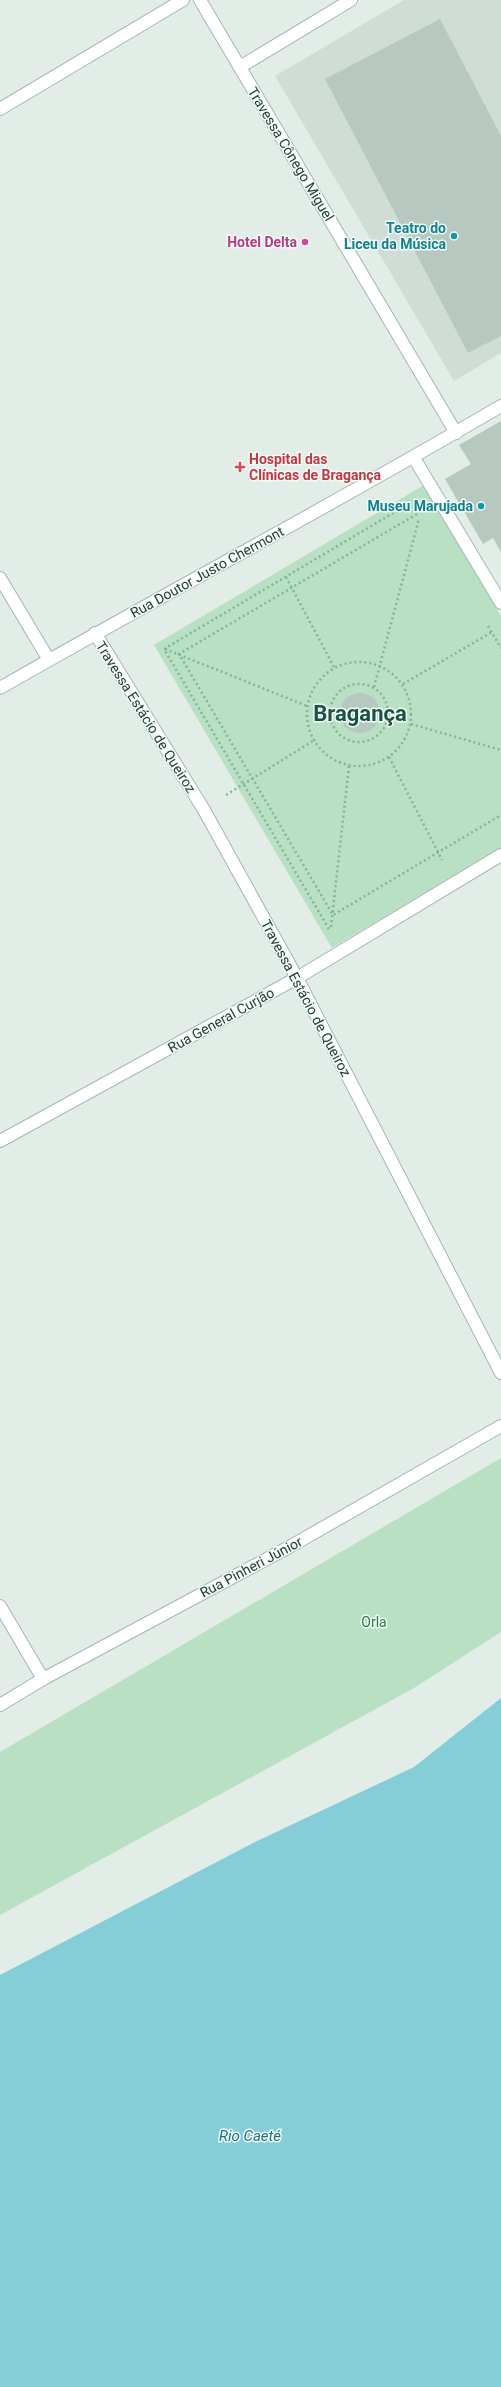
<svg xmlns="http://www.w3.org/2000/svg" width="501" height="2387" viewBox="0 0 501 2387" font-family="Roboto,sans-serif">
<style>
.built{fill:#d0ddd7}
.green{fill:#b9e0c2}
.water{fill:#85ced7}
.building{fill:#b7c8c1}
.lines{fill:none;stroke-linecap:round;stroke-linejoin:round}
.minor-casing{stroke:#a4b6af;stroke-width:14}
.path{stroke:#7fb4a1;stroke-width:2.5;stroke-dasharray:2 3;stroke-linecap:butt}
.minor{stroke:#fff;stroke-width:12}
.culture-dot{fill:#0f9aa8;stroke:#f3f9f6;stroke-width:1.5}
.hotel-dot{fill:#d1479c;stroke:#f3f9f6;stroke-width:1.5}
.health-dot{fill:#e0444e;stroke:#f3f9f6;stroke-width:1.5}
.labels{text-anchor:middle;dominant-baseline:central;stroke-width:3;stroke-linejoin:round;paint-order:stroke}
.street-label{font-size:14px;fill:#204036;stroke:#f3f9f6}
.culture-label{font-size:14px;font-weight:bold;fill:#0d838f;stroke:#f3f9f6;text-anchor:end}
.hotel-label{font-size:14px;font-weight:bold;fill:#b23c85;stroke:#f3f9f6;text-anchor:end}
.health-label{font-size:14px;font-weight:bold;fill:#be3a42;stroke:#f3f9f6;text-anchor:start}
.park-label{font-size:14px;fill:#277b44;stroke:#f3f9f6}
.water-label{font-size:15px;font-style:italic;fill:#157482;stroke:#f3f9f6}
.town-label{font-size:22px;font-weight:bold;fill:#1a5444;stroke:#f3f9f6}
</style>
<rect width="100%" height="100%" fill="#e2ede8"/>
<path class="built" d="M404,0H501V353L454,381L275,76Z"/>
<g class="green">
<path d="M424,485L501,616V848L332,948L154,645Z"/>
<path d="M501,1458V1632L414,1688L0,1915V1752Z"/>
</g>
<path class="water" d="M501,1698V2387H0V1975L255,1842L414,1767Z"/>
<g class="building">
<path d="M440,19L501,136V336L468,353L325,79Z"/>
<path d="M501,421V552L493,538L483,544L445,479L471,464L459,445Z"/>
<circle cx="360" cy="713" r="20"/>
</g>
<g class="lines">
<defs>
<g id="minor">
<path d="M200,0L456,433"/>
<path d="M240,67L351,0"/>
<path d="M0,109L183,0"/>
<path d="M414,458L501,603"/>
<path d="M0,578L49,660"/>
<path d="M95,633L204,810L297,978L501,1373"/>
<path d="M0,688C166,593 336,503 501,406"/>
<path d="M0,1141L297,978L501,855"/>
<path d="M0,1606L43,1679"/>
<path d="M0,1705L43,1679L291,1546L501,1426"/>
</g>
</defs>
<use href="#minor" class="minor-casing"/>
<g class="path">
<path d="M417,514L179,654L333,915L501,815"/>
<path d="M286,577L334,667"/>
<path d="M488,626L501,648"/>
<path d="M165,649L307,706"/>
<circle cx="359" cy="714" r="52"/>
<circle cx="359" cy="713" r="29"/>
<path d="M403,684L492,632"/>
<path d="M374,687L419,519"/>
<path d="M411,724L501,750"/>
<path d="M389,757L442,860"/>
<path d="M226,795L313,741"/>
<path d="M331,927L349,766"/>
<path d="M329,929L164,649L410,503"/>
</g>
<use href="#minor" class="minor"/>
</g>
<g class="culture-dot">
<circle cx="454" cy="236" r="4"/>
<circle cx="481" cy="506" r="4"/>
</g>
<circle class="hotel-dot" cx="305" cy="242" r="4"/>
<path class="health-dot" d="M238 461h4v4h4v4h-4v4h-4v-4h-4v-4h4z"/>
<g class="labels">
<g class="street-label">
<text transform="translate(291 154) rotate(59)">Travessa Cônego Miguel</text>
<text transform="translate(207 572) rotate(-29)">Rua Doutor Justo Chermont</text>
<text transform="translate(146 717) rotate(58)">Travessa Estácio de Queiroz</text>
<text transform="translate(306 998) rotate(62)">Travessa Estácio de Queiroz</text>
<text transform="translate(221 1020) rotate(-29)">Rua General Curjão</text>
<text transform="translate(251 1567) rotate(-28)">Rua Pinheri Júnior</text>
</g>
<g class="culture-label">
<text x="446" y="228">Teatro do<tspan x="446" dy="16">Liceu da Música</tspan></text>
<text x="473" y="506">Museu Marujada</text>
</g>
<g class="hotel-label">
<text x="297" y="242">Hotel Delta</text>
</g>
<g class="health-label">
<text x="249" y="459">Hospital das<tspan x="249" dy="16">Clínicas de Bragança</tspan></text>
</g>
<g class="park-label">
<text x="374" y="1622">Orla</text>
</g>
<g class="water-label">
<text x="250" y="2136">Rio Caeté</text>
</g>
<g class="town-label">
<text x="360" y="713">Bragança</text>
</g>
</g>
</svg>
